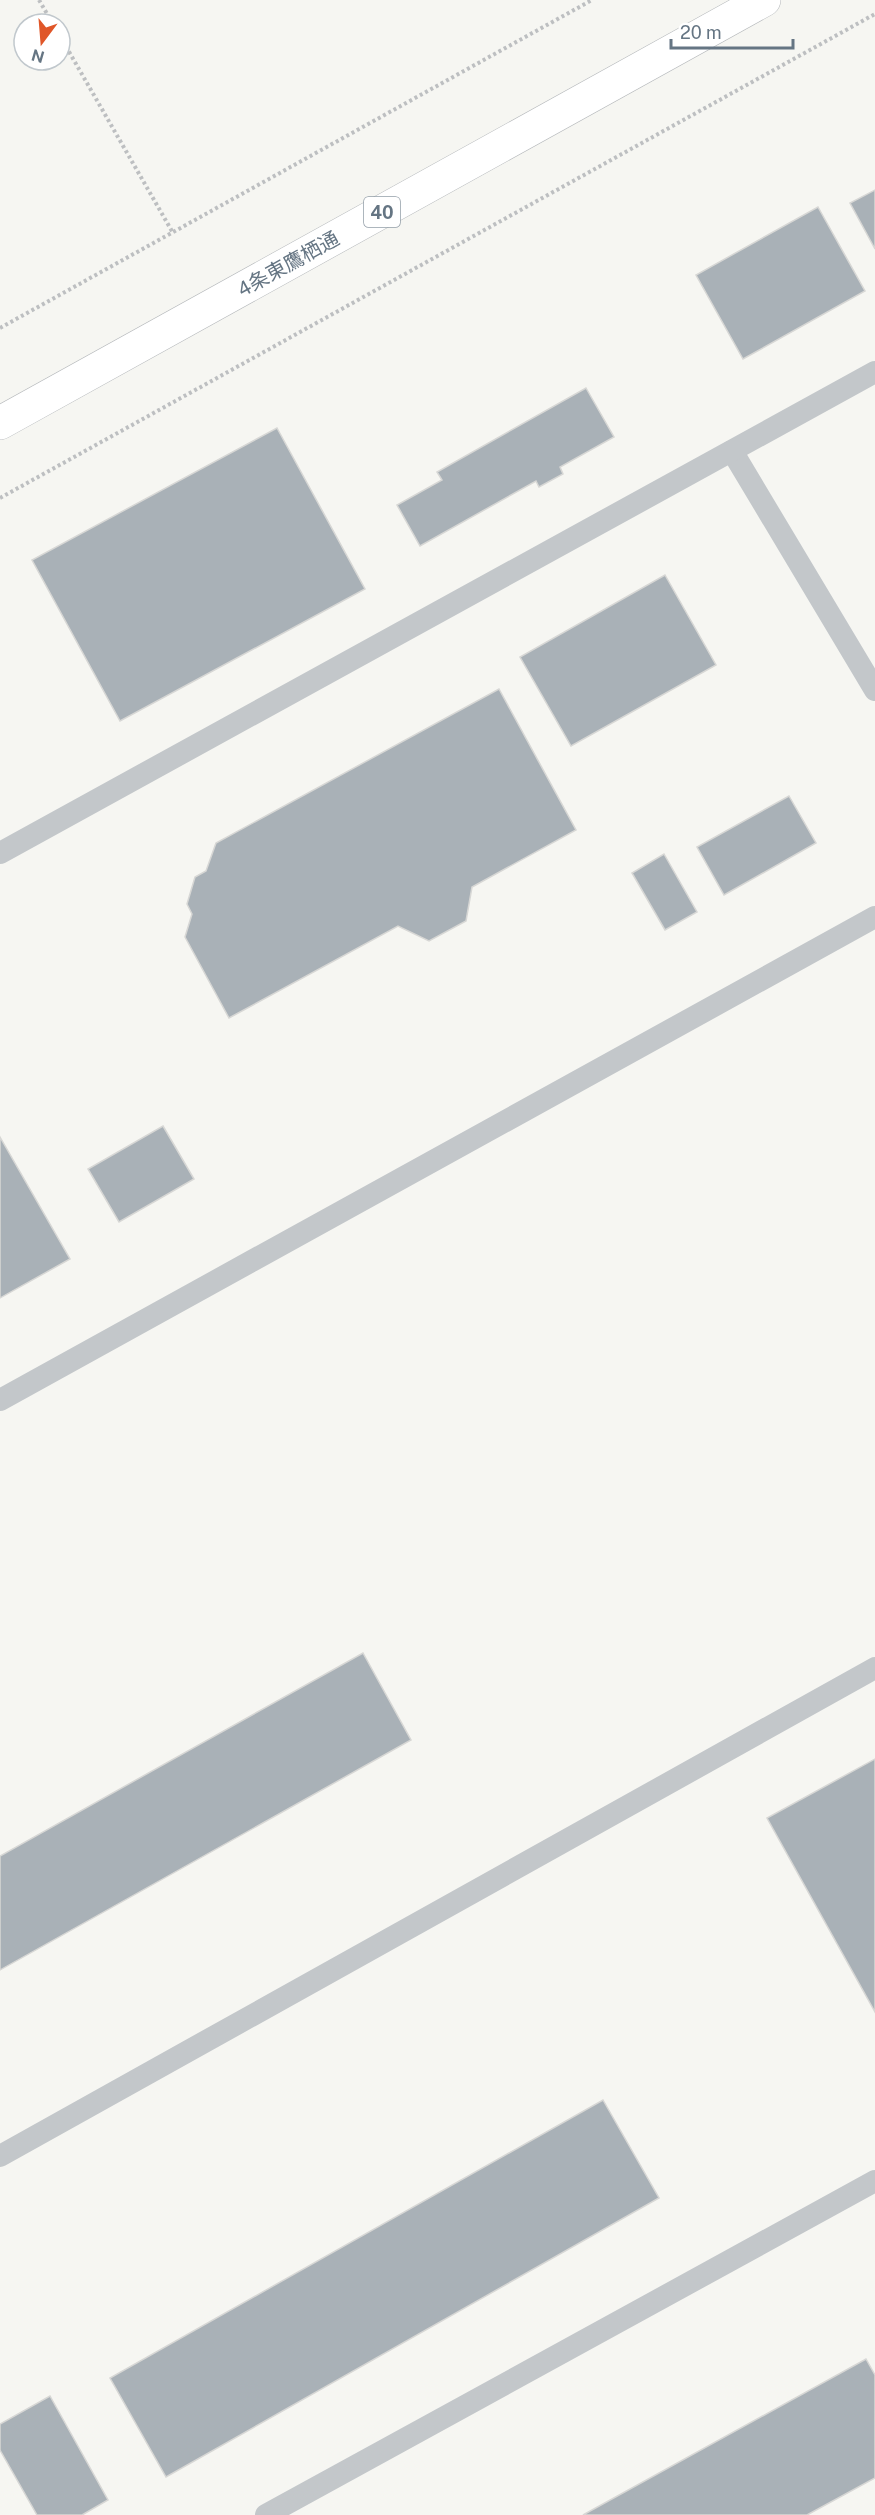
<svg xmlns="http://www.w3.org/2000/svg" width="875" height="2515" viewBox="0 0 875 2515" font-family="'Public Sans','Noto Sans JP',sans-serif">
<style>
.building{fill:#a9b1b7;stroke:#d7d7d5;stroke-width:1.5}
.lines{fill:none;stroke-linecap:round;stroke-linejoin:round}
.highway-casing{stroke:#b6b9bc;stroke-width:34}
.path{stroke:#bdbfc1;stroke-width:4;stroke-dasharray:3 3;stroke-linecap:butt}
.lane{stroke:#c3c7ca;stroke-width:22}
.highway{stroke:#fff;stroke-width:33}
.labels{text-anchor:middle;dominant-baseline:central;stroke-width:6;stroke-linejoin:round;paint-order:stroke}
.shield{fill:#fff;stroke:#939ea8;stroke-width:1.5}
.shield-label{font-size:18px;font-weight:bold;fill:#657583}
.street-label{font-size:20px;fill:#657583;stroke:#fff}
</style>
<rect width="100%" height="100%" fill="#f6f6f2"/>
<g class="building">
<path d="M875,190V249L850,203Z"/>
<path d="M818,207L865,291L743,359L696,275Z"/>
<path d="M586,388L614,437L560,467L563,474L539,487L536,481L420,546L397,505L442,480L437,472Z"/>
<path d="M277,428L365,589L120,721L32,560Z"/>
<path d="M665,575L716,665L571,746L520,657Z"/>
<path d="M499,689L576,830L472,887L466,921L429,941L398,926L229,1018L185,937L192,914L187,904L195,877L206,871L216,843Z"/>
<path d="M789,796L816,843L724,895L697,847Z"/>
<path d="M664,854L697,912L665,930L632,873Z"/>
<path d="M163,1126L194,1179L119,1222L88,1169Z"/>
<path d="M0,1137L70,1259L0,1298Z"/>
<path d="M363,1653L411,1740L0,1970V1856Z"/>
<path d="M875,1759V2012L767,1818Z"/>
<path d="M603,2100L659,2198L166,2477L110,2378Z"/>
<path d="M866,2359L875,2375V2478L807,2515H583Z"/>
<path d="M50,2396L108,2500L82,2515H37L0,2450V2424Z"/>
</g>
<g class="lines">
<defs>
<path id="highway" d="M0,423L764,0"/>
</defs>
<use href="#highway" class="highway-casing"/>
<g class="path">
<path d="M39,0L53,24"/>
<path d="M60,36L173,233"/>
<path d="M0,328L592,0"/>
<path d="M0,498L875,14"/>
</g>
<g class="lane">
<path d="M732,451L875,690"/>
<path d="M0,853L875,372"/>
<path d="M0,1400L875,917"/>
<path d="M0,2156L875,1668"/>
<path d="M266,2515L875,2181"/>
</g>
<use href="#highway" class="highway"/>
</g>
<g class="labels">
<rect class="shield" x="364" y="197" width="36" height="30" rx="4.5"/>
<g class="shield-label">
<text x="382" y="212">40</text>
</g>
<g class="street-label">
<text transform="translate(288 264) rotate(-29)">4条東鷹栖通</text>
</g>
</g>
<g transform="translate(42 42) rotate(196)"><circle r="28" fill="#ffffff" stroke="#c1c8cd" stroke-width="1.5"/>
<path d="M0-4.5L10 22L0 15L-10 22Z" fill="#e05628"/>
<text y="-9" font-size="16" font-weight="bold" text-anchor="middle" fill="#657583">N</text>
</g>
<path d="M671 39v9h122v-9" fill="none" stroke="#657583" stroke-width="3"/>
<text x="680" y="39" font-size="18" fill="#657583" stroke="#ffffff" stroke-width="4.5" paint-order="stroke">20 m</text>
</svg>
